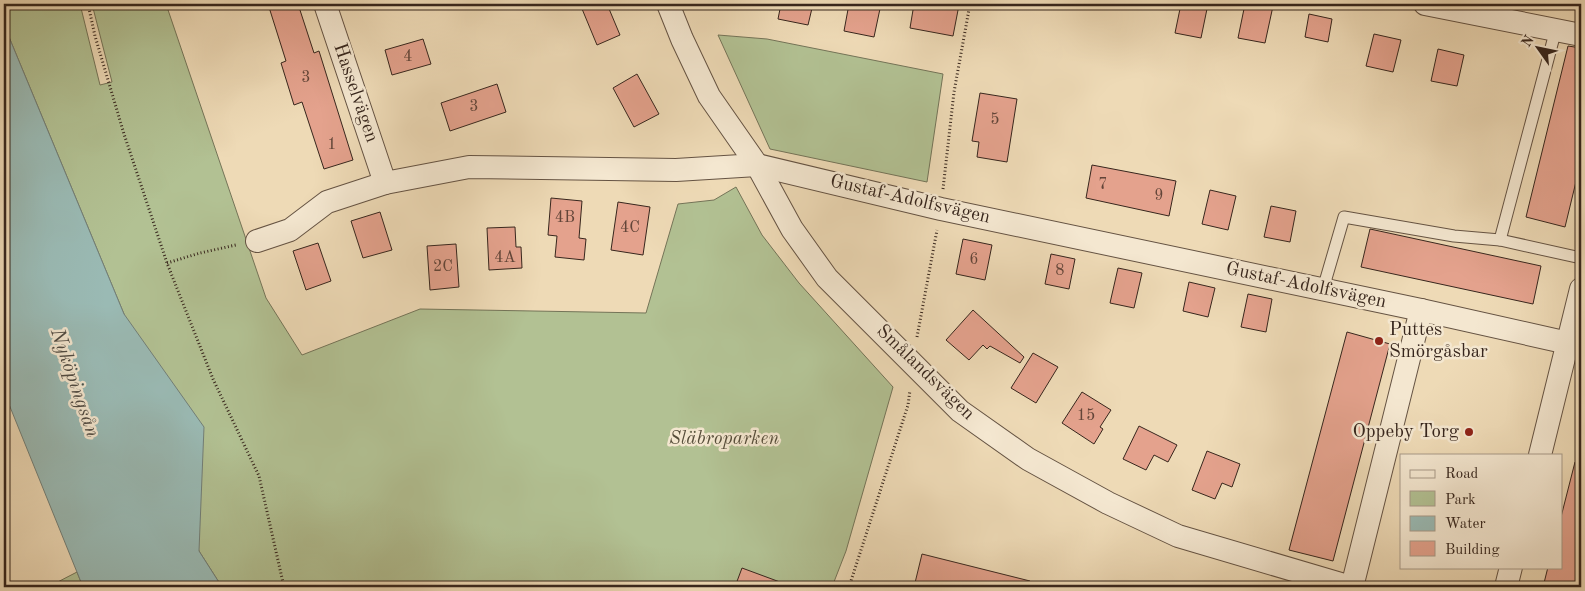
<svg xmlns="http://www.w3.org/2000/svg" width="1585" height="591" viewBox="0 0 1585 591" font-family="'Old Standard TT',serif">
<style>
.green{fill:#b2c193;stroke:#747458}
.water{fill:#9abab4;stroke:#727f78}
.building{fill:#e4a28d;stroke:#37261d}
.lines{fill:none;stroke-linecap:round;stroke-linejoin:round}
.lane-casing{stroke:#655343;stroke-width:13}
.street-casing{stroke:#655343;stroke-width:24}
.path{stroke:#37261d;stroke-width:3;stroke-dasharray:1 2.5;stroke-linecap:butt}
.lane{stroke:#f4e7d0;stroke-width:11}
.street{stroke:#f4e7d0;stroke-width:22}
.poi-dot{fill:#8f2418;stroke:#f4e7d0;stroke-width:2}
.labels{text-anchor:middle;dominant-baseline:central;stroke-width:5;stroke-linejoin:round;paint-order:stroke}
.number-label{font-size:16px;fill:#624539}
.street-label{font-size:19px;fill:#37261d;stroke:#f4e7d0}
.poi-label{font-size:19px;fill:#37261d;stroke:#f4e7d0;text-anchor:start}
.park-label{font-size:19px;font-style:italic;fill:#564d3a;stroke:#f4e7d0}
.water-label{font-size:20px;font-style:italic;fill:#504b43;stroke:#f4e7d0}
</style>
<rect width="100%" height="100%" fill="#eedab6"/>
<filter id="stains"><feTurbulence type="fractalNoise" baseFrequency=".004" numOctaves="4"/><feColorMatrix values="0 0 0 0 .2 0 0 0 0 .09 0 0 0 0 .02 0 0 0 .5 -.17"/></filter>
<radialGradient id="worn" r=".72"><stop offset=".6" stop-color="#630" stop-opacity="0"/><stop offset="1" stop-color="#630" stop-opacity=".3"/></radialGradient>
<g class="green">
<path d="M4,4H80L100,85L112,82L92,4H166L266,298L302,355L420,309L646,313L678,204L714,200L736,187L762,235L799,283L893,387L846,551L832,587H222L199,551L124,314L4,25Z"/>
<path d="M718,35L767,39L943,74L927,182L770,149Z"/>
<path d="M77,572L83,587H48Z"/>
</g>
<path class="water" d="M4,25L124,314L204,427L199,551L222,587H83L4,392Z"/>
<g class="building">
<path d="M268,4H298L314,53L319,51L353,160L324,169L302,102L294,105L281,63L286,61Z"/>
<path d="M580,4H607L620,35L597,45Z"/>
<path d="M781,4H813L808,25L778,19Z"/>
<path d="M849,4H881L874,37L844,31Z"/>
<path d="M914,4L959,5L953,36L910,28Z"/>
<path d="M1181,4H1208L1201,38L1175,33Z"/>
<path d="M1245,4L1273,6L1265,43L1238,38Z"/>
<path d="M1309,14L1332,19L1328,42L1305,37Z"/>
<path d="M1374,34L1401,40L1393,72L1366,66Z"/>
<path d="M423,39L431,64L392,75L385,50Z"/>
<path d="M1568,46L1581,48V161L1565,227L1526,217Z"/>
<path d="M1438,49L1464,55L1457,86L1431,81Z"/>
<path d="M637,74L659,114L634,127L613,88Z"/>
<path d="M497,84L506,112L450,131L441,103Z"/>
<path d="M980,93L1017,99L1007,162L977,157L979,142L972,141Z"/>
<path d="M1092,165L1176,181L1169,216L1086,198Z"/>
<path d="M1210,190L1236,196L1228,230L1202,224Z"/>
<path d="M551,198L582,201L579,238L586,239L584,260L555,257L557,236L548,235Z"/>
<path d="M618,202L650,207L643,255L611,250Z"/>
<path d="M1271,206L1296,211L1290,242L1264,237Z"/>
<path d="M380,212L392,250L363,258L351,221Z"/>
<path d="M515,227L516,247H521L522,268L489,270L487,228Z"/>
<path d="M1370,229L1541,266L1533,304L1361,267Z"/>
<path d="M963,239L992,245L985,280L956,274Z"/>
<path d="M318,243L331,281L306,290L293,251Z"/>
<path d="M456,244L459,287L430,290L427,246Z"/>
<path d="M1051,254L1075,259L1069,289L1045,284Z"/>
<path d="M1118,268L1142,273L1134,308L1110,303Z"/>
<path d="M1189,282L1215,288L1208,317L1183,311Z"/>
<path d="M1248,294L1272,299L1266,332L1241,327Z"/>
<path d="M973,310L1024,357L1020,363L990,346L987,349L983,345L969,360L946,340Z"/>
<path d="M1347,332L1390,344L1333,561L1289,550Z"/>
<path d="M1033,353L1058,367L1036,403L1011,388Z"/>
<path d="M1082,392L1111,410L1100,427L1103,429L1094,444L1062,423Z"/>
<path d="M1139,426L1177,445L1168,462L1154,455L1146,470L1123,459Z"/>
<path d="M1207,451L1240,464L1232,487L1222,483L1215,499L1192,490Z"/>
<path d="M1575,462L1581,463V587H1543L1548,567H1561V517Z"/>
<path d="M922,554L1030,581V587H914Z"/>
<path d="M742,568L788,585V587H745L736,584Z"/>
</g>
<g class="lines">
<defs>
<g id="lane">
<path d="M1500,240L1556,29"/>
<path d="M1323,289L1344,217L1454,236L1500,240L1581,258"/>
</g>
<g id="street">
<path d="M325,4L385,183"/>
<path d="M668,4L682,39L709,96L757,165L792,229L827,278L960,411L1028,459L1108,503L1178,536L1351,587"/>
<path d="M1425,4L1581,35"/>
<path d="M257,241L290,230L327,202L385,183L469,167L676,170L757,165L941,209L1421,310L1568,343"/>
<path d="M1540,455L1581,289"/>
<path d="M1352,587L1421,310"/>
<path d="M1506,587L1511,567"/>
</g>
</defs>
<use href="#lane" class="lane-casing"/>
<use href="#street" class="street-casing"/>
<g class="path">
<path d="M88,4L95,36L124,134L167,263L213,379L259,476L284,587"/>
<path d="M943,189L954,92L970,4"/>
<path d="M167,263L200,253L236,245"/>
<path d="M917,337L937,230"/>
<path d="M849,587L908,405L910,390"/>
</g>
<use href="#lane" class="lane"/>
<use href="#street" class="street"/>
</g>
<g class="poi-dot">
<circle cx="1379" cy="341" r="5"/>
<circle cx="1469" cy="432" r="5"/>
</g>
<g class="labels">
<g class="number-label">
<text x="408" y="57">4</text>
<text x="306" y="78">3</text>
<text x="474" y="107">3</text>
<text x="995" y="120">5</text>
<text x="332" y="145">1</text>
<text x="1103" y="185">7</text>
<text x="1159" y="196">9</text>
<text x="565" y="218">4B</text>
<text x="630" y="228">4C</text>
<text x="505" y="258">4A</text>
<text x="974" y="260">6</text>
<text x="443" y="267">2C</text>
<text x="1060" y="271">8</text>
<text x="1086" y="416">15</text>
</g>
<g class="street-label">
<text transform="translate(355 93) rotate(71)">Hasselvägen</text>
<text transform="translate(910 200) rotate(13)">Gustaf-Adolfsvägen</text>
<text transform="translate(1306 286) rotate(12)">Gustaf-Adolfsvägen</text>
<text transform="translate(925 373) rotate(44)">Smålandsvägen</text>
</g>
<g class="poi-label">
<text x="1389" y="330">Puttes<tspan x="1389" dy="22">Smörgåsbar</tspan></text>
<text x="1459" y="432" text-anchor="end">Oppeby Torg</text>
</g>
<g class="park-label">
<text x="724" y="439">Släbroparken</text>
</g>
<g class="water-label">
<text transform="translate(74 383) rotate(71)">Nyköpingsån</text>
</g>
</g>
<rect width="1585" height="591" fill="none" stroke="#eedab6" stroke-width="20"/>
<rect x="5" y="5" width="1575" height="581" fill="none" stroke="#37261d" stroke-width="2.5"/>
<rect x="10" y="10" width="1565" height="571" fill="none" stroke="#37261d"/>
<rect x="1400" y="454" width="162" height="115" fill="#f4e7d0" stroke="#a89a88"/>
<rect x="1410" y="470" width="25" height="8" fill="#f4e7d0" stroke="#a89a88"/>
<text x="1445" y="478" font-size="15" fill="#37261d">Road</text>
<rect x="1410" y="491" width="25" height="15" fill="#b2c193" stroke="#a89a88"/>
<text x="1445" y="504" font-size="15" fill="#37261d">Park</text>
<rect x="1410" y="516" width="25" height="15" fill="#9abab4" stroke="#a89a88"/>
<text x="1445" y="528" font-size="15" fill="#37261d">Water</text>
<rect x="1410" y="541" width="25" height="15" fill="#e4a28d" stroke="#a89a88"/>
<text x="1445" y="554" font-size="15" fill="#37261d">Building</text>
<g transform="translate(1538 48) rotate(303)" stroke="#f4e7d0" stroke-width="4" paint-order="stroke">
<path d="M0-4L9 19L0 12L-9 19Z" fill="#37261d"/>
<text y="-8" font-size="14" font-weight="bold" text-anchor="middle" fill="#37261d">N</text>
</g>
<rect width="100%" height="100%" filter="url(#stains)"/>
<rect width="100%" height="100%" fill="url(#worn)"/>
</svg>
